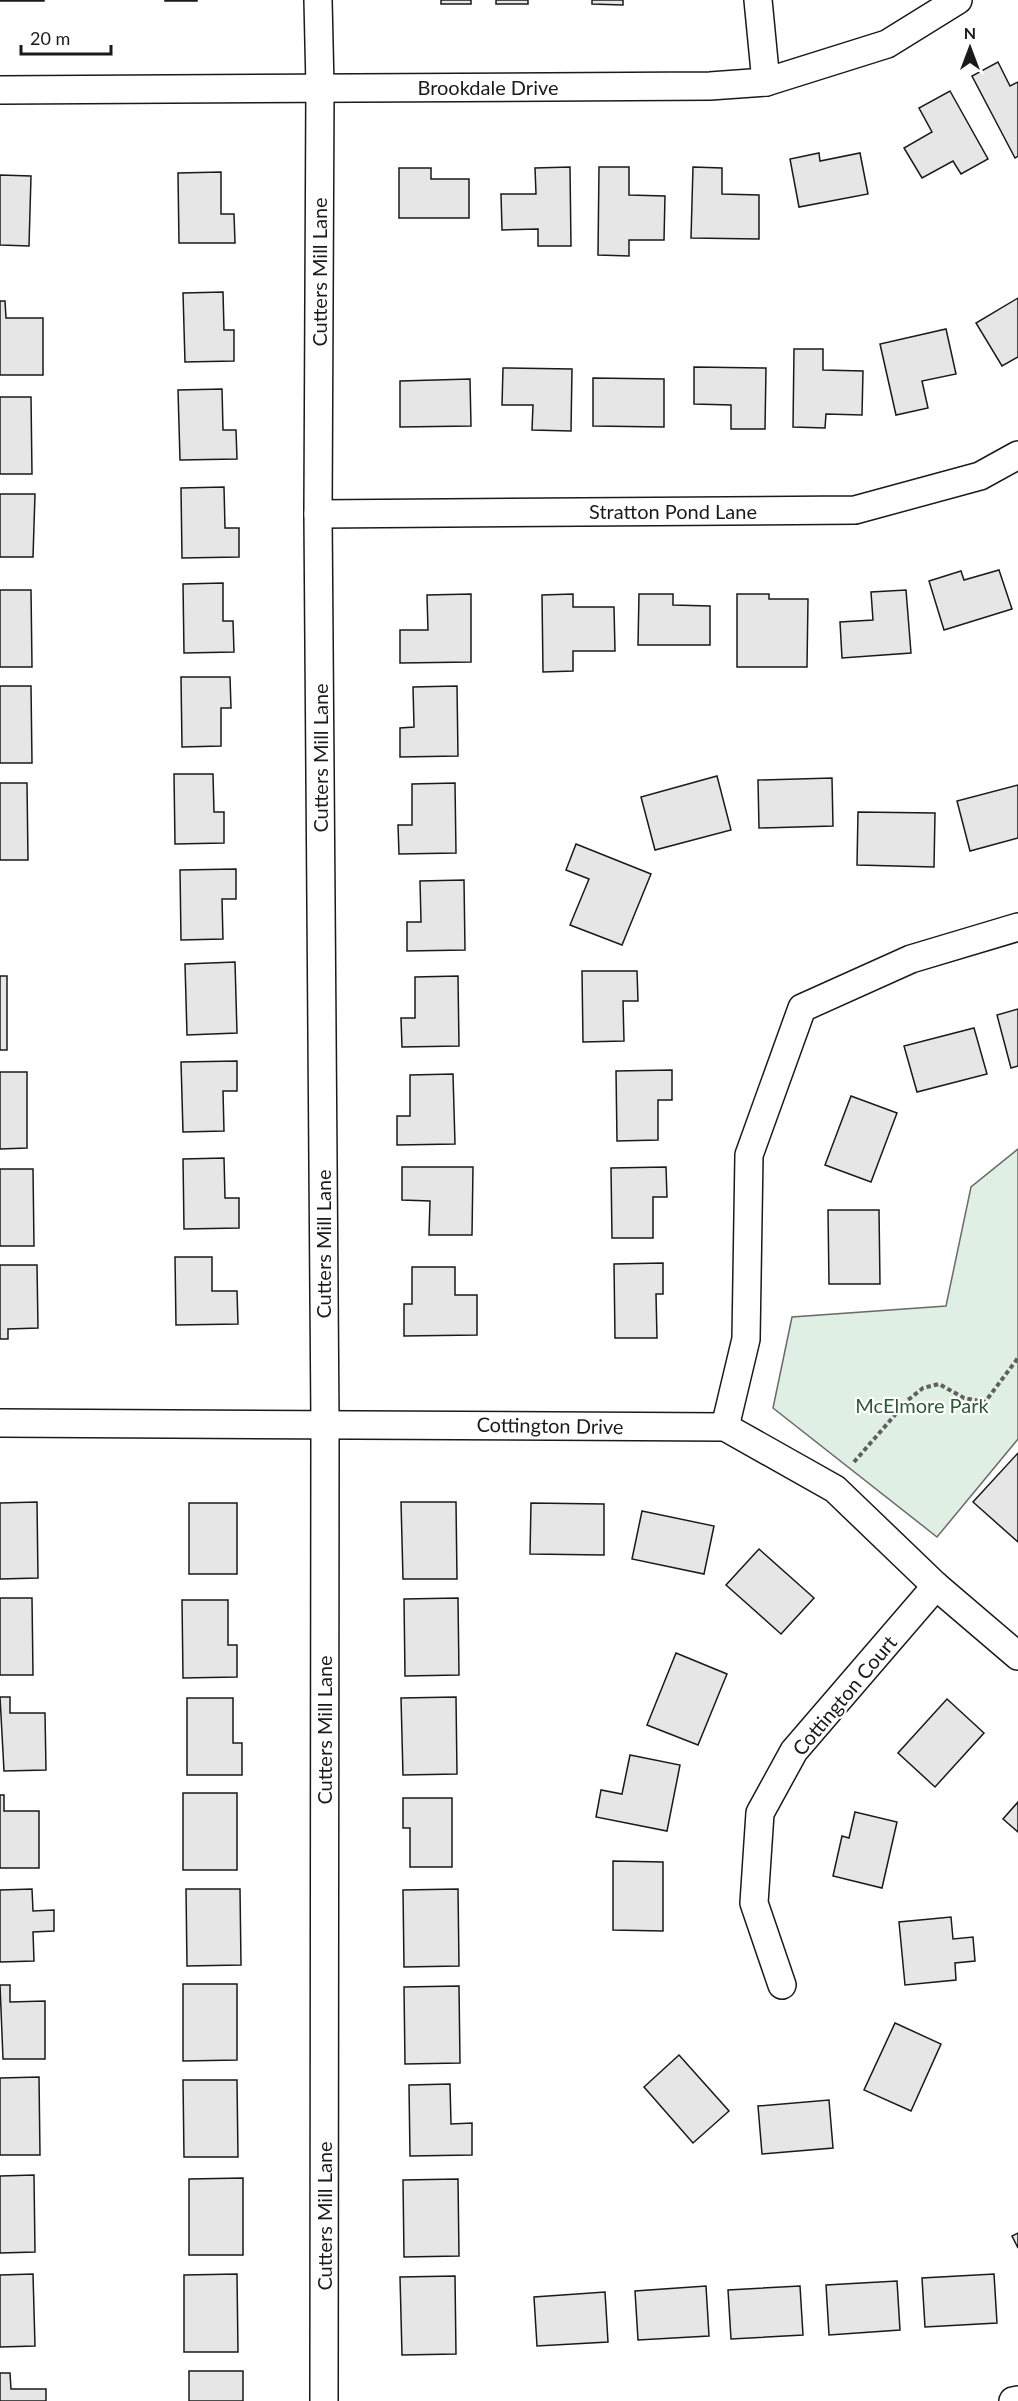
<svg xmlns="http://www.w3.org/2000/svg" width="1018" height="2401" viewBox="0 0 1018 2401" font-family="Lato,sans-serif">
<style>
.green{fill:#e0efe3;stroke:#6a6a6a;stroke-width:1.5}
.building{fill:#e6e6e6;stroke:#1a1a1a;stroke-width:1.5}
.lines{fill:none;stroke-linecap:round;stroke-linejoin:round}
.street-casing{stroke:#1a1a1a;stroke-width:30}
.path{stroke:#5f5f5f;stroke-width:4;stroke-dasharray:4.5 3;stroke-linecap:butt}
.street{stroke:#fff;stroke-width:27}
.labels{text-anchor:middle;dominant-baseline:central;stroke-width:4.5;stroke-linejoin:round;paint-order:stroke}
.street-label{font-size:20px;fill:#1a1a1a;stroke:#fff}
.park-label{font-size:20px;fill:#2b5a34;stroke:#fff}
</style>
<rect width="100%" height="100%" fill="#fff"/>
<path class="green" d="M1018,1149V1439L937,1537L773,1408L792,1317L946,1306L971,1187Z"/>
<g class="building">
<rect x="0" y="0" width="44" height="1"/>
<rect x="165" y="0" width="32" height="1"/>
<rect x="441" y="0" width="30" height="4"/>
<rect x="496" y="0" width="32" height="4"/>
<path d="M592,0H623V5L592,4Z"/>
<path d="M998,62L1010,86L1018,82V156L1015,158L972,76Z"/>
<path d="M950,91L988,159L961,174L953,161L922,178L904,148L932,132L919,108Z"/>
<path d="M819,153L820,161L860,153L868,194L799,207L790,159Z"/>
<path d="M570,167L571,246H538V229L502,230L501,194H536L535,168Z"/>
<path d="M599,167H629V195L665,196L664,240H629V256L598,255Z"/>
<path d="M693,167L722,168V194L759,195V239L691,238Z"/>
<path d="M399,168H431V179H469V218H399Z"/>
<path d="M221,172V214H234L235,243H179L178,173Z"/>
<path d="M0,175L31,176L29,246L0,245Z"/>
<path d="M223,292L224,330H234V361L185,362L183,293Z"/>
<path d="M1018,298V357L1002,366L976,323Z"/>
<path d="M0,301H5L6,318H43V375H0Z"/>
<path d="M946,329L956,374L922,381L928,408L896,415L880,344Z"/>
<path d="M794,349H823V370L863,371L862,415L826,414L825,428L793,427Z"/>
<path d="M694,367L766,368L765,429H731V405L694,404Z"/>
<path d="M503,368L572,369L571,431L532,430L533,405H502Z"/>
<path d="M593,378L664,379V427L593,426Z"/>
<path d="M470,379L471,426L400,427V381Z"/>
<path d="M222,389L223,430H236L237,459L180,460L178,390Z"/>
<path d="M0,397H31L32,474H0Z"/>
<path d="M224,487L225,528H239V557L182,558L181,488Z"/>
<path d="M0,494H35L33,557H0Z"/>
<path d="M999,570L1012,609L944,630L929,581L961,571L964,580Z"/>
<path d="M223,583V621H233L234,652L184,653L183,584Z"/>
<path d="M0,590H31L32,667H0Z"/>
<path d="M906,590L911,653L842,658L840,622L873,620L871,592Z"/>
<path d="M471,594V662L400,663V630H428L427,595Z"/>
<path d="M573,594V607H614L615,651H573V671L543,672L542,595Z"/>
<path d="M639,594H673V605L710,606V645H638Z"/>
<path d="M737,594H769V599H808L807,667H737Z"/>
<path d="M181,677H230L231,708H221V746L182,747Z"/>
<path d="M0,686H31L32,763H0Z"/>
<path d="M457,686L458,756L400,757V728L414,727L413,687Z"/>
<path d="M174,774H213L214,812H224V843L175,844Z"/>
<path d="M717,776L731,830L655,850L641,797Z"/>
<path d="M832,778L833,826L759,828L758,780Z"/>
<path d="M0,783H27L28,860H0Z"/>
<path d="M455,783L456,853L399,854L398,825H412V784Z"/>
<path d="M1018,785V838L970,851L957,801Z"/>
<path d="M858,812L935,813L934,867L857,865Z"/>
<path d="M576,844L651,874L622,945L570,925L589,879L566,870Z"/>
<path d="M236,869V899H222L223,939L181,940L180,870Z"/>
<path d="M464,880L465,950L407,951V922H421L420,881Z"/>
<path d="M235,962L237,1033L187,1035L185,964Z"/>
<path d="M582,971H637L638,1001H623L624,1041L583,1042Z"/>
<rect x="0" y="976" width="7" height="74"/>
<path d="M458,976L459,1046L402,1047L401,1018H415V977Z"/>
<path d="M1018,1009V1066L1011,1068L997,1015Z"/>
<path d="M974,1028L987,1074L917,1092L904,1046Z"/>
<path d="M237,1061V1091H223L224,1131L183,1132L181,1062Z"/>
<path d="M672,1070V1100H658V1140L617,1141L616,1071Z"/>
<path d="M0,1072H27V1148L0,1149Z"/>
<path d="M453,1074L455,1144L397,1145V1116H410V1075Z"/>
<path d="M851,1096L897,1113L871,1182L825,1165Z"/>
<path d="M224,1158L225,1198H239V1228L184,1229L183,1159Z"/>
<path d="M402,1167H473L472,1235H429L430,1201L402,1200Z"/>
<path d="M666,1167L667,1197H653V1238H612L611,1168Z"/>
<path d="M0,1169H33L34,1246H0Z"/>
<path d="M828,1210H879L880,1284H829Z"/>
<path d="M175,1257H212V1291H237L238,1324L176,1325Z"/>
<path d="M663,1263V1294H656L657,1338H615L614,1264Z"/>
<path d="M0,1265H37L38,1328L8,1329V1339H0Z"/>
<path d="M412,1267H455V1295H477V1335L404,1336V1304H412Z"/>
<path d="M1018,1453V1542L973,1502Z"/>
<path d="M37,1502L38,1578L0,1579V1503Z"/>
<path d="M401,1502H456L457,1579H403Z"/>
<rect x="189" y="1503" width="48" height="71"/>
<path d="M531,1503L604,1504V1555L530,1554Z"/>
<path d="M642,1511L714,1526L704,1574L632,1559Z"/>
<path d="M759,1549L814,1598L781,1634L726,1585Z"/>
<path d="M0,1598H32L33,1675H0Z"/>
<path d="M458,1598L459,1675L405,1676L404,1599Z"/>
<path d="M182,1600H228V1645H237V1677L183,1678Z"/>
<path d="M676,1653L727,1674L698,1745L647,1725Z"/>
<path d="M0,1697H10V1713H45L46,1770L4,1771Z"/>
<path d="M456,1697L457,1774L403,1775L401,1698Z"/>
<path d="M187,1698H233V1743H242V1775H187Z"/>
<path d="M947,1699L984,1733L935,1787L898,1753Z"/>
<path d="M630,1755L680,1765L667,1831L596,1817L601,1790L622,1794Z"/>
<rect x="183" y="1793" width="54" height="77"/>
<path d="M0,1795H4V1811H39V1868H0Z"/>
<path d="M403,1798H452V1867H410V1828H403Z"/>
<path d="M1018,1802V1832L1003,1819Z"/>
<path d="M855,1812L897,1822L882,1888L833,1876L842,1836L849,1838Z"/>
<path d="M613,1861L663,1862V1931L613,1930Z"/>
<path d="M32,1889L33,1911L54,1910V1931L33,1932L34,1961L0,1962V1890Z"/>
<path d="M186,1889H240L241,1965L187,1966Z"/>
<path d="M458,1889L459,1966L404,1967L403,1890Z"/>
<path d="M951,1917L953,1939L973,1937L975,1961L955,1963L956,1980L905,1985L899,1922Z"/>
<path d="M183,1984H237V2060L183,2061Z"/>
<path d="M0,1985H10V2002L45,2001V2059H3Z"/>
<path d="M459,1986L460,2063L405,2064L404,1987Z"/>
<path d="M895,2023L941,2044L911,2111L864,2090Z"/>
<path d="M679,2055L729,2111L693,2143L644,2087Z"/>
<path d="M39,2077L40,2155H0V2078Z"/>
<path d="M183,2080H237L238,2157H184Z"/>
<path d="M450,2084L451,2124L472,2123V2155L410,2156L409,2085Z"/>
<path d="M829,2100L833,2148L762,2154L758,2106Z"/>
<path d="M34,2175L35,2252L0,2253V2176Z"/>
<path d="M243,2178V2255H189V2179Z"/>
<path d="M458,2179L459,2256L404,2257L403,2180Z"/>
<path d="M1018,2233V2248L1012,2236Z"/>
<path d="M33,2274L35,2346L0,2347V2275Z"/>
<path d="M237,2274L238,2352H184V2275Z"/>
<path d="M994,2274L997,2323L925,2327L922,2278Z"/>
<path d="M455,2276L456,2354L402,2355L400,2277Z"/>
<path d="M897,2281L900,2330L829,2335L826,2285Z"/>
<path d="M706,2286L709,2336L638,2340L635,2291Z"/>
<path d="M800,2286L803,2335L731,2339L728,2290Z"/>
<path d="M605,2292L608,2342L537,2346L534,2297Z"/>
<rect x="189" y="2371" width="54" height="30"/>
<path d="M0,2373H10L11,2389H46V2401H0Z"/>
</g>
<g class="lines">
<defs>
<g id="street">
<path d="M318,0L320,87L318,514L325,1423L324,2401"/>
<path d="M758,0L766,82"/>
<path d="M0,90L710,86L766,82L887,44L958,0"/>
<path d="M318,514L855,510L980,476L1018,455"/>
<path d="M0,1423L725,1427L835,1489L936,1586L1018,1656"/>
<path d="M725,1427L746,1339L749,1155L802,1008L911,959L1018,927"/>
<path d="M782,1985L754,1903L760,1813L794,1751L936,1586"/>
<path d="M1013,2401L1018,2400"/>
</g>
</defs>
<use href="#street" class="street-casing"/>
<path class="path" d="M854,1462L908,1400L923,1388L939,1384L964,1398L985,1402L1018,1358"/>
<use href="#street" class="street"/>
</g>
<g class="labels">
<g class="street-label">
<text x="488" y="87">Brookdale Drive</text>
<text transform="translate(319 272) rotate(-90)">Cutters Mill Lane</text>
<text x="673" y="511">Stratton Pond Lane</text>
<text transform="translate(320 758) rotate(-90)">Cutters Mill Lane</text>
<text transform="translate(323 1244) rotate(-90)">Cutters Mill Lane</text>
<text transform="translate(550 1425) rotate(1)">Cottington Drive</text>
<text transform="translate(844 1695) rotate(-50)">Cottington Court</text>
<text transform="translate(324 1730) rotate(-90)">Cutters Mill Lane</text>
<text transform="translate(324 2216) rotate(-90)">Cutters Mill Lane</text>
</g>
<g class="park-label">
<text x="922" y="1405">McElmore Park</text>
</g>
</g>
<g transform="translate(970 48)" stroke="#ffffff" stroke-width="4.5" paint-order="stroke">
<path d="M0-4.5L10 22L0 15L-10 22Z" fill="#1a1a1a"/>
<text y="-9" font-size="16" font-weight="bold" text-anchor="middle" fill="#1a1a1a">N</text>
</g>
<path d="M21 45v9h90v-9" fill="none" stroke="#1a1a1a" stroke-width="3"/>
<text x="30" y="45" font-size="18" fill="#1a1a1a" stroke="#ffffff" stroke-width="4.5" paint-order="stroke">20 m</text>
</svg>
